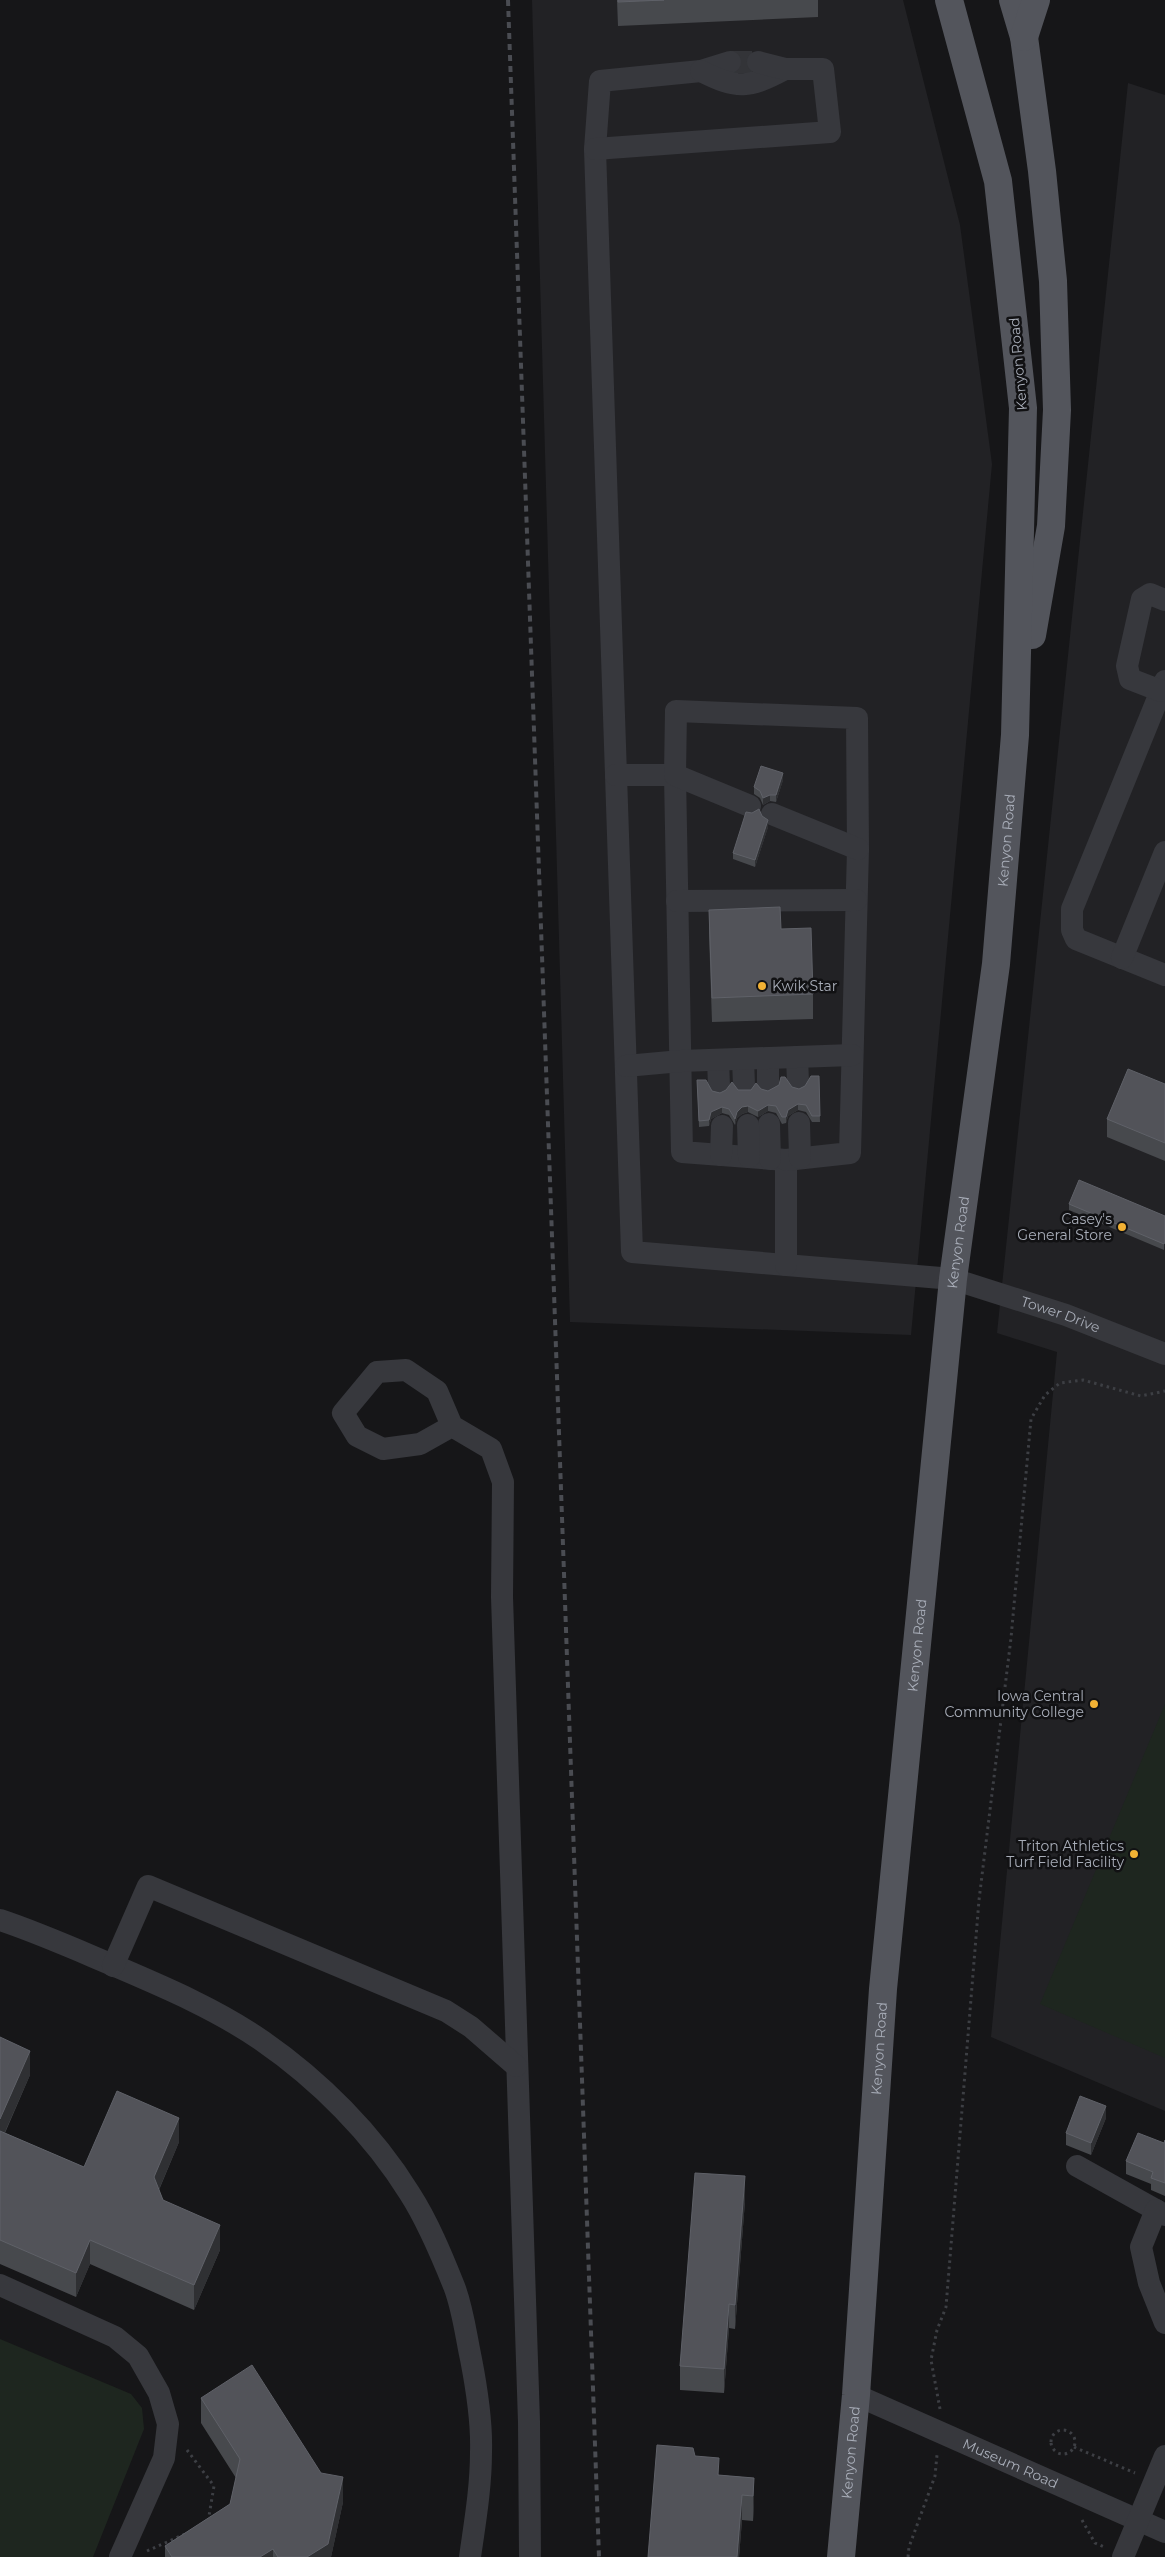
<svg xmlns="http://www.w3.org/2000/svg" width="1165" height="2557" viewBox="0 0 1165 2557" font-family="Montserrat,sans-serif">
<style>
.built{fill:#222225}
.green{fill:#1e261f}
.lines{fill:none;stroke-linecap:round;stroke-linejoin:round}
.minor-tunnel{stroke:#333438;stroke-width:22;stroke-dasharray:22 11;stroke-linecap:butt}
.path{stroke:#3d3f44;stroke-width:3;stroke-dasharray:2.5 4;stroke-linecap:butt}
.minor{stroke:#37383d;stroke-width:22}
.major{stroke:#53555c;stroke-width:28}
.rail{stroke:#4a4c52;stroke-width:4;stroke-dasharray:6 5;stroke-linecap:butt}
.wall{fill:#47494d}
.shaded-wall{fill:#2f3033}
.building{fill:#525359;stroke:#5f6168}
.poi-dot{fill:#f2b134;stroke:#111113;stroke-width:2}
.labels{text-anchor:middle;stroke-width:5;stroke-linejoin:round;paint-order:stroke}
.street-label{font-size:14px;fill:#a8adb8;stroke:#111113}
.poi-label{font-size:14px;fill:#a8adb8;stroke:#111113;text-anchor:end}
</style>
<rect width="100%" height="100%" fill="#161618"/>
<!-- built -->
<path class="built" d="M532 0H903L960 225 992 464 911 1335 570 1322Z
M1128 83 1165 95V2111L991 2037 1057 1352 997 1333Z"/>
<!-- green -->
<path class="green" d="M1165 1704V2058L1040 2004Z
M0 2339 131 2394 142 2408 144 2429 93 2557H0Z"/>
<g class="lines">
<!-- minor-tunnel -->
<path class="minor-tunnel" d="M730 62H758"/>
<!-- path -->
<path class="path" d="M940 2409 931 2360 937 2330 946 2307 979 1900 1011 1638 1031 1419 1045 1395 1060 1383 1083 1380 1141 1396 1165 1391
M1051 2442a12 12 0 1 1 24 0a12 12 0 1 1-24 0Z
M1074 2447 1135 2473
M187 2450 214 2486 208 2522
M1082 2520 1095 2543 1104 2547
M147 2551 185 2534
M908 2557 909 2547 935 2476 937 2455"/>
<!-- minor -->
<g class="minor">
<path id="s1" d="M730 62 701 71 600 81 595 149 632 1252 953 1279 1066 1315 1165 1354"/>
<path d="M701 71C738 90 749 88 785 69"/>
<path d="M595 149 830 132 823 69H785L758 62"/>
<path d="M1165 681 1072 909V930L1076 939 1165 975"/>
<path d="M1161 691 1130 679 1127 666 1142 599 1150 594 1165 600"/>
<path d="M616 775H675L682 1152 786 1160V1265"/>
<path d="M750 806 675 775 676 711 857 718 858 849 850 1153 786 1160"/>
<path d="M772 814 858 849"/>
<path d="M677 901 856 900"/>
<path d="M1122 958 1165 852"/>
<path d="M797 1057 798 1082"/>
<path d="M768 1058V1084"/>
<path d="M718 1060 719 1086"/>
<path d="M743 1060 744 1085"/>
<path d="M626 1066 681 1061 852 1055"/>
<path d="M799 1123 800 1158"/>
<path d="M769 1124 770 1159"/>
<path d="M748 1125 749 1157"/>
<path d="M721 1155 722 1126"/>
<path d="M452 1426 420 1444 383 1449 357 1436 343 1413 377 1372 406 1370 437 1391 452 1426 491 1449 503 1482 502 1597 529 2422 530 2557"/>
<path d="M0 1920C39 1933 77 1950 115 1966 164 1987 216 2009 261 2040 319 2080 373 2134 410 2194 428 2222 442 2256 454 2286 463 2309 466 2336 471 2359 477 2390 482 2421 481 2452 481 2487 475 2522 470 2557"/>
<path d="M113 1966 148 1886 446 2011 471 2027 516 2066"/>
<path d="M1077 2166 1165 2215"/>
<path d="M1156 2210 1141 2247 1149 2283 1165 2323"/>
<path d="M0 2285 115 2337 138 2356 159 2393 168 2424 164 2458 120 2557"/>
<path id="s2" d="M856 2395 1165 2532"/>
<path d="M1123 2557 1165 2456"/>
</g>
<!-- major -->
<g class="major">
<path d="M1013 0 1024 37 1042 171 1053 281 1057 410 1051 526 1032 635"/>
<path d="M1024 37 1036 0"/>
<path id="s3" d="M841 2557 856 2395 883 1989 953 1279 996 964 1015 735 1023 408 998 181 949 0"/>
</g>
<!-- rail -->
<path class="rail" d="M508 0 599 2557"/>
</g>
<!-- wall -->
<path class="wall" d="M617 0H818V17L618 26Z
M783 780 776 802 770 801 763 805 760 798 754 794V787Z
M762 816 768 827 755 867 733 859V853Z
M709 910 781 929 813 994V1019L712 1022 709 934Z
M819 1076 820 1122H812L806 1112 798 1110 788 1116 786 1123 782 1124 776 1113 768 1111 758 1117 748 1112 742 1114 737 1118 735 1125 729 1115 722 1113 711 1119 709 1126 699 1127 697 1080 712 1091 720 1093 761 1089 768 1091 792 1087 799 1089 805 1086Z
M1165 1084V1161L1107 1137V1119Z
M1069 1204 1165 1216 1164 1250 1069 1210Z
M0 2037 30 2075 5 2133 84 2167 179 2142 159 2190 163 2200 220 2250 194 2310 90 2264 76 2297 0 2264Z
M1106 2118 1091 2155 1066 2145V2133Z
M1165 2140V2196L1151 2190V2184L1126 2174V2161L1164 2143Z
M745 2201 735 2329 729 2328 724 2393 680 2390V2366Z
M201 2398 321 2473 343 2502 331 2557H165V2546L230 2504 236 2478 201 2423Z
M695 2456 719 2475 754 2478V2503L753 2521 742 2520 739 2557H648Z"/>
<!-- shaded-wall -->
<path class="shaded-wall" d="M783 773V780L776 802V795Z
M770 795V801L763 805V798Z
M768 820V827L755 867V860Z
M798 1104V1110L788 1116 786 1123V1117L788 1110Z
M768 1105V1111L758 1117V1111Z
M748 1106V1112L742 1114 737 1118 735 1125V1119L737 1112 742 1107Z
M722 1107V1113L711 1119 709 1126V1120L711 1112Z
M30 2051V2075L0 2143V2119Z
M1106 2106V2118L1091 2155V2143Z
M179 2118V2142L154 2201V2177Z
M745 2176V2201L735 2329V2305Z
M220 2225V2250L194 2310V2285Z
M90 2240V2264L76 2297V2273Z
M729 2304V2328L724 2393V2369Z
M343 2477V2502L331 2557H307Z
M754 2478V2503L753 2521V2496Z
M742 2495V2520L739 2557H737Z
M273 2549V2557H260Z"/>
<!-- building -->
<path class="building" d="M618 0H664L618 2Z
M761 766 783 773 776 795H770L763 798 760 791 754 787Z
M759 809 762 816 768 820 755 860 733 853 746 812 752 813Z
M780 907 781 929 811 928 813 994 712 998 709 910Z
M1128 1069 1165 1084V1143L1107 1119Z
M811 1076H819L820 1116H812L806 1105 798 1104 788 1110 786 1117H782L776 1106 768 1105 758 1111 748 1106 742 1107 737 1112 735 1119 729 1109 722 1107 711 1112 709 1120 699 1121 697 1080H706L712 1091 720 1093 726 1090 732 1082 738 1090H751L756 1083 761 1089 768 1091 779 1085 781 1077H785L792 1087 799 1089 805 1086Z
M1079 1180 1165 1216V1242L1164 1244 1069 1204Z
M0 2037 30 2051 0 2119Z
M117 2091 179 2118 154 2177 163 2200 220 2225 194 2285 90 2240 76 2273 0 2240V2131L84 2167Z
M1080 2096 1106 2106 1091 2143 1066 2133Z
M1138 2133 1164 2143 1165 2140V2183L1151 2178 1153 2172 1126 2161Z
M695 2173 745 2176 735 2305 729 2304 724 2369 680 2366Z
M252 2365 321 2473 343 2477 328 2544 307 2557H278L273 2549 260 2557H172L165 2546 230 2504 240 2459 201 2398Z
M657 2445 693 2448 695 2456 719 2458 718 2475 754 2478 753 2496 742 2495 737 2557H648Z"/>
<!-- markers -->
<g class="poi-dot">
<circle cx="762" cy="986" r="5"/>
<circle cx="1122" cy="1227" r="5"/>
<circle cx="1094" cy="1704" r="5"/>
<circle cx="1134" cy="1854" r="5"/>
</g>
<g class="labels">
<!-- street labels -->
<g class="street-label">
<text transform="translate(1018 364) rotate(-95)" y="5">Kenyon Road</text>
<text dy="5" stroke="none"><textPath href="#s3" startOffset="1725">Kenyon Road</textPath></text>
<text dy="5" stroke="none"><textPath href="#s3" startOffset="1320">Kenyon Road</textPath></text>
<text dy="5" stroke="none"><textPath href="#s1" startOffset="1739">Tower Drive</textPath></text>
<text dy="5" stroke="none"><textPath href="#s3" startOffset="915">Kenyon Road</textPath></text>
<text dy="5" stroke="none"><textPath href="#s3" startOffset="510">Kenyon Road</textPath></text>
<text dy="5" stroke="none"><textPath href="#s3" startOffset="105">Kenyon Road</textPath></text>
<text dy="5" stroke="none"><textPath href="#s2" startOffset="169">Museum Road</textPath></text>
</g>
<!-- poi labels -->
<g class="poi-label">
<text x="772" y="991" text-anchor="start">Kwik Star</text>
<text x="1112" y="1224">Casey's<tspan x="1112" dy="16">General Store</tspan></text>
<text x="1084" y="1701">Iowa Central<tspan x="1084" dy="16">Community College</tspan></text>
<text x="1124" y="1851">Triton Athletics<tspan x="1124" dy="16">Turf Field Facility</tspan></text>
</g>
</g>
</svg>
